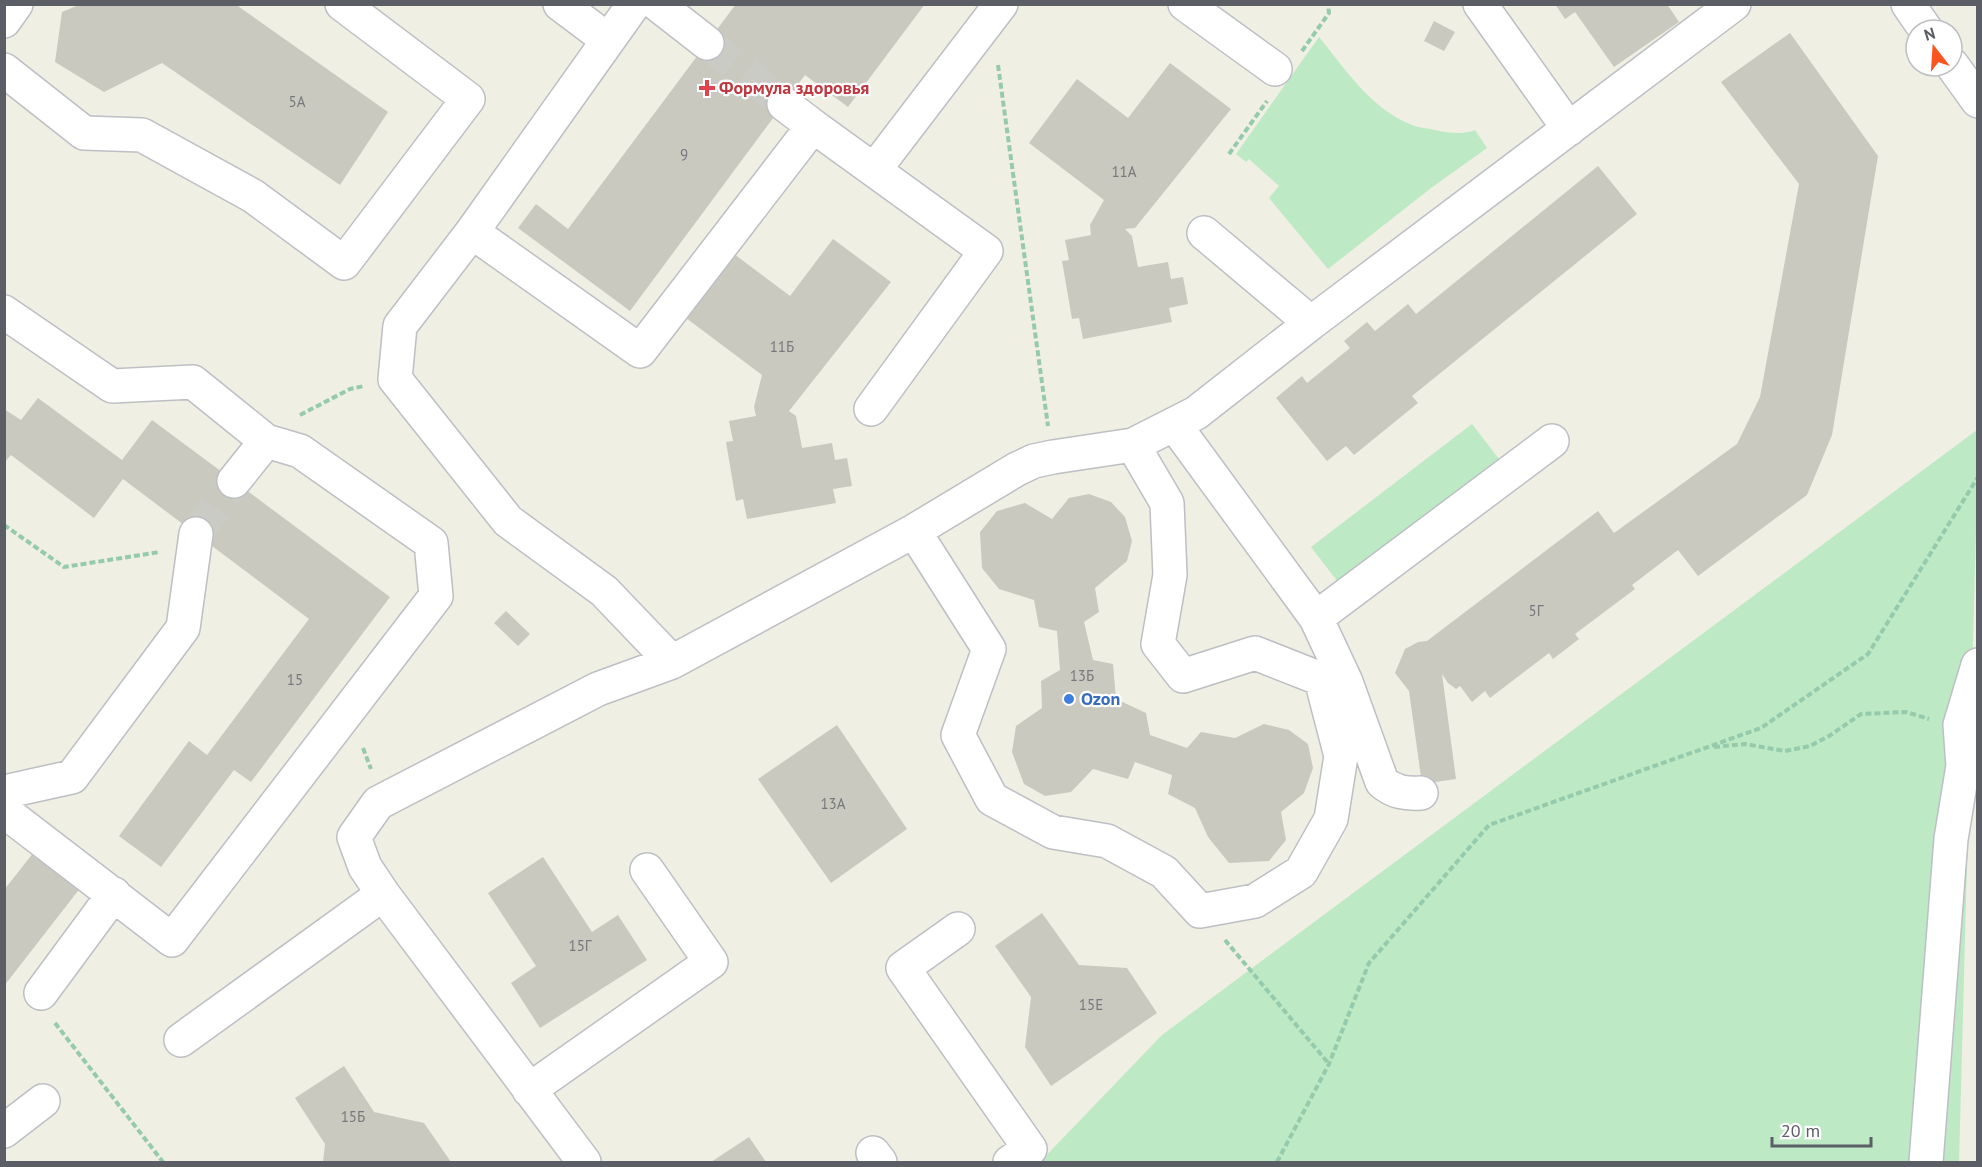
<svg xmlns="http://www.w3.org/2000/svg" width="1982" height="1167" viewBox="0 0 1982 1167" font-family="'PT Sans',sans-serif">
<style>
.green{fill:#bde9c4}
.building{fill:#cac9c0}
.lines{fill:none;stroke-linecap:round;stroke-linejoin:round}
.minor-tunnel{stroke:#cacbc4;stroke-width:33;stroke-dasharray:33 16;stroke-linecap:butt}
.minor-casing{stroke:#bdbfc5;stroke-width:36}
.path{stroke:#95caad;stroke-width:4;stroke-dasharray:6 3;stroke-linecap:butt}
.minor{stroke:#fff;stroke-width:33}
.health-dot{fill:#e0444e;stroke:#fff;stroke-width:2}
.shop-dot{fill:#3f7fe0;stroke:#fff;stroke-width:2}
.labels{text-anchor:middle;stroke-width:4.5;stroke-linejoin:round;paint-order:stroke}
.number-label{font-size:15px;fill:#77797c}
.health-label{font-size:18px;font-weight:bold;fill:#be3a42;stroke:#fff;text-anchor:start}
.shop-label{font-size:18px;font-weight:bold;fill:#366cbe;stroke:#fff;text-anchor:start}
</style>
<rect width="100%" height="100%" fill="#efefe3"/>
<!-- green -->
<path class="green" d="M1319 37C1346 70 1371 109 1412 125 1419 128 1427 128 1435 130 1449 133 1461 135 1475 130L1487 148 1431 188 1328 269 1269 198 1279 186 1249 159 1246 162 1236 154Z
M1472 424 1499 459 1338 582 1311 547Z
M1977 430V492L1959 1162H1040L1162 1035Z"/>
<!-- building -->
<path class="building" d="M81 4H235L388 112 340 185 162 63 104 92 55 62 62 12Z
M736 4H925L848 107 805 75 630 311 518 228 536 204 568 229Z
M1555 4H1667L1679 22 1614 67 1575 12 1565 19Z
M1434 21 1455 32 1444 51 1424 41Z
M1790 33 1878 156 1832 435 1807 495 1698 576 1678 550 1632 585 1635 589 1575 634 1579 639 1553 659 1549 653 1490 698 1485 691 1472 702 1460 686 1456 689 1448 683 1442 674 1456 779 1422 784 1409 691 1395 673 1405 649 1418 642 1427 641 1598 511 1614 533 1737 444 1760 397 1799 184 1721 82Z
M1170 63 1231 109 1135 228 1125 229 1132 236 1138 267 1168 262 1171 279 1183 277 1188 304 1169 308 1172 322 1083 339 1079 318 1072 319 1062 261 1069 260 1065 240 1091 235 1090 225 1104 200 1029 143 1077 79 1128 118Z
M1598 166 1637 214 1412 396 1418 403 1354 455 1346 446 1327 461 1276 398 1302 376 1307 383 1350 348 1344 341 1367 322 1375 331 1408 304 1416 314Z
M833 239 891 282 789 411 796 416 802 448 832 443 835 460 847 458 852 486 833 489 836 503 747 519 743 499 736 501 726 442 733 441 729 421 756 416 754 407 762 375 686 318 734 254 790 296Z
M38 398 122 460 152 420 390 597 251 782 234 770 161 867 119 836 189 741 207 755 309 619 123 479 94 518 11 455 4 463V409L21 420Z
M1089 494 1111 502 1125 517 1132 541 1127 561 1095 588 1099 612 1084 622 1093 660 1113 664 1116 699 1146 713 1150 735 1187 748 1201 732 1235 738 1264 724 1289 730 1308 744 1313 768 1304 793 1281 812 1286 840 1269 861 1229 863 1208 837 1195 808 1168 794 1172 775 1135 762 1128 779 1093 769 1071 792 1045 796 1024 784 1012 752 1016 726 1042 708 1041 681 1060 670 1057 631 1039 627 1034 600 999 589 982 568 980 532 997 511 1025 503 1052 519 1069 498Z
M506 611 530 634 518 646 494 623Z
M837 725 907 829 831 883 758 779Z
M34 852 81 887 4 986V890Z
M543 857 592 932 618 915 647 960 540 1028 511 983 536 966 488 893Z
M1042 913 1079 965 1127 968 1157 1013 1051 1086 1025 1047 1031 997 995 946Z
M344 1066 374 1112 424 1123 451 1162H323L325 1144 295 1098Z
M749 1137 766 1162H711Z"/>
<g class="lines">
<!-- minor-tunnel -->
<path class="minor-tunnel" d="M707 43 784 104
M196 534 234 481"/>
<!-- minor casing -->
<g class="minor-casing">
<path id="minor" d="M560 4 608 40
M634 4 472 232 400 326 395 379 508 521 604 591 672 662
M657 4 707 43
M1185 4 1275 69
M1480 4 1569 129
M1908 4 1926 30
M4 21 16 4
M1952 65 1978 101
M4 70 84 133 142 135 253 196 344 263 468 99 342 4
M784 104 813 126
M875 169 1001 4
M472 232 640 351 813 126 986 251 871 409
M4 312 112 386 193 382 266 441 300 451 431 543 436 596 172 940 4 811
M1311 323 1734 4
M1174 424 1316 618 1346 682 1382 782C1394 792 1405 794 1421 793
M234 481 266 441
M914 531 989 649 958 735 992 799 1053 832 1107 841 1164 872 1200 911 1255 901 1301 872 1331 819 1341 756 1321 679 1255 653 1183 676 1158 644 1170 575 1167 503 1133 445
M1316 618 1552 441
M4 792 72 777 183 628 196 534
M958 929 903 968 1030 1149 1010 1162
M41 993 114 894
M181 1040 383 894
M529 1090 711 962 647 870
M4 1131 43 1101
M873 1153 880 1162
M584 1162 383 894 365 867 354 837 378 803 598 689 672 662 914 531 1017 469 1034 461 1053 457 1133 445 1196 413 1311 323 1204 233
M1926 1162 1951 839 1963 766 1960 725 1978 665"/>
</g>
<!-- path -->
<path class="path" d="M1302 51 1329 13 1328 4
M998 65 1048 426
M1229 154 1267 101
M300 415 350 389 364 386
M4 525 64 567 160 552
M1714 747 1745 744 1785 751 1810 746 1829 736 1861 714 1906 712 1929 719
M363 748 371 769
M1225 940 1329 1064
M55 1023 163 1162
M1277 1162 1329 1064 1369 963 1489 825 1761 728 1868 654 1978 477"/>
<!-- minor -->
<use href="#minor" class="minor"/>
</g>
<!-- markers -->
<path class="health-dot" d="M704 79h6v6h6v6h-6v6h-6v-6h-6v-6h6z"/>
<circle class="shop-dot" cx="1069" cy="699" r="6"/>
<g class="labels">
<!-- number labels -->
<g class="number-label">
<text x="297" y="107">5А</text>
<text x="684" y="160">9</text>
<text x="1124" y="177">11А</text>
<text x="782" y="352">11Б</text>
<text x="1536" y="616">5Г</text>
<text x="1082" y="681">13Б</text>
<text x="295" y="685">15</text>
<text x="833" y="809">13А</text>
<text x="580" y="951">15Г</text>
<text x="1091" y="1010">15Е</text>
<text x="353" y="1122">15Б</text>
</g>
<!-- health labels -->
<g class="health-label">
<text x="719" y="94">Формула здоровья</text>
</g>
<!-- shop labels -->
<g class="shop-label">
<text x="1081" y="705">Ozon</text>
</g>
</g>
<!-- border -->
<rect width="1982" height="1167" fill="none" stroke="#5b5e65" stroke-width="12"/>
<!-- north arrow -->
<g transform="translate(1934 48) rotate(343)"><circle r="28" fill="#ffffff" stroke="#bdbfc1" stroke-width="1.5"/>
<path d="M0-4.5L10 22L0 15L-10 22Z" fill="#f85520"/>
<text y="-9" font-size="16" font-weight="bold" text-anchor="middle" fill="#5b5e65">N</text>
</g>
<!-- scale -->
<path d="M1772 1137v9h99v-9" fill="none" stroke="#5b5e65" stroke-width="3"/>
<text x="1781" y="1137" font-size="18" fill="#5b5e65" stroke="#ffffff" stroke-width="4.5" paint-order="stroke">20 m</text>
</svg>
